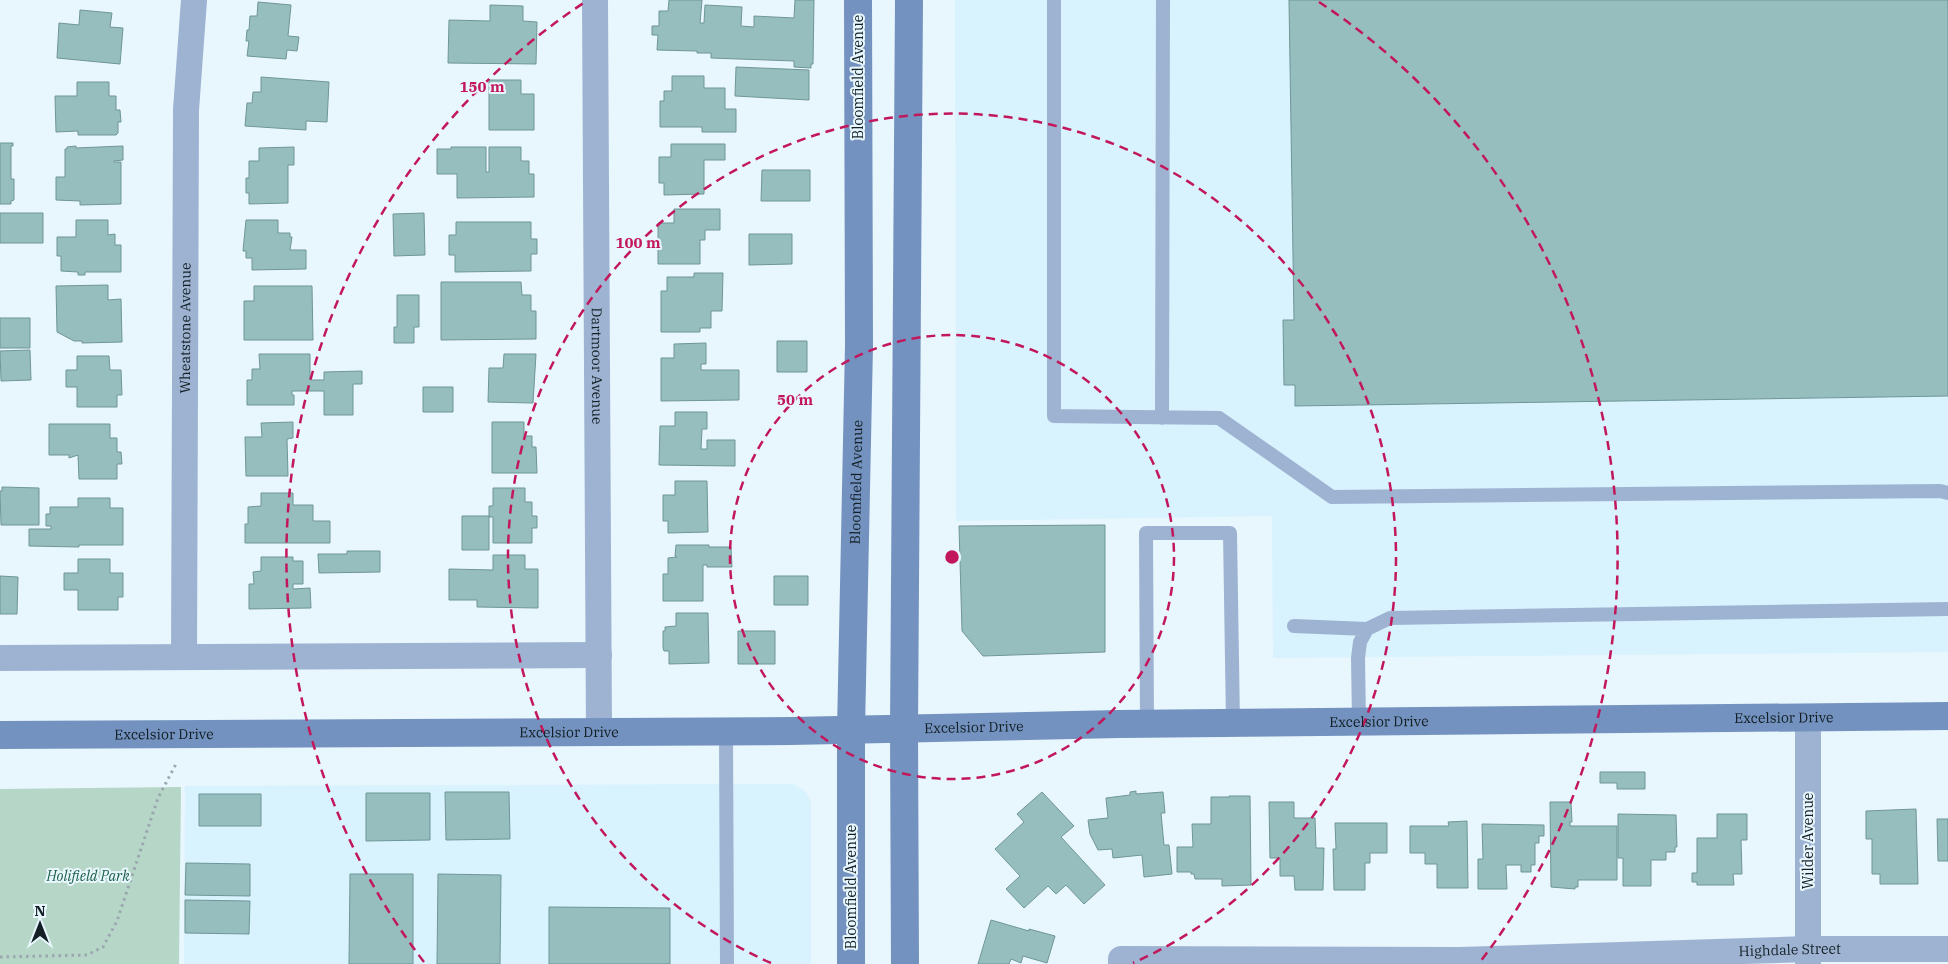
<svg xmlns="http://www.w3.org/2000/svg" width="1948" height="964" viewBox="0 0 1948 964" font-family="'IBM Plex Serif',serif">
<style>
.built{fill:#d8f2fe}
.green{fill:#b6d6c7}
.building{fill:#96bebe;stroke:#6f9696}
.lines{fill:none;stroke-linecap:round;stroke-linejoin:round}
.path{stroke:#9aa7ae;stroke-width:3;stroke-dasharray:2.5 4;stroke-linecap:butt}
.service{stroke:#9eb3d1;stroke-width:14}
.minor{stroke:#9eb3d1;stroke-width:26}
.secondary{stroke:#7492bf;stroke-width:28}
.ring{fill:none;stroke:#c2185b;stroke-width:2.5;stroke-dasharray:9 6}
.labels{text-anchor:middle;stroke-width:4;stroke-linejoin:round;paint-order:stroke}
.street-label{font-size:14px;fill:#121f25;stroke:#e8f6fd}
.park-label{font-size:14px;font-style:italic;fill:#1a5f46;stroke:#e8f6fd}
.centre{fill:#c2185b;stroke:#e8f6fd;stroke-width:2.5}
.ring-label{font-size:15px;text-anchor:middle;font-weight:bold;fill:#c2185b;stroke:#e8f6fd;stroke-width:4;stroke-linejoin:round;paint-order:stroke}
</style>
<rect width="100%" height="100%" fill="#e8f6fd"/>
<!-- built -->
<path class="built" d="M955 0H1948V652L1273 658 1272 516 956 521Z
M793 784 805 791 811 801V964H184L185 786Z"/>
<!-- green -->
<path class="green" d="M181 787 179 964H0V789Z"/>
<!-- building -->
<path class="building" d="M669 0H702L700 23H704L705 5 742 7 741 26 754 27V16L794 18 795 0H814L813 64H811V68L794 67V61L711 58V53H697V51L657 50 658 35H652V26H659V11H668Z
M1289 0H1948V396L1295 406V385H1284L1283 320H1294Z
M258 2 291 5 288 36 299 37 297 51 287 50 286 59 247 56 249 41H246L247 30H249L250 16H257Z
M490 5 523 6V21L537 22 536 64 448 63 449 20 490 21Z
M80 10 112 13 110 27 123 28 120 64 57 58 59 23 79 25Z
M736 67 809 70V100L735 96Z
M672 76H704V88H725V109H736V132H702V127H660V101H664V91H672Z
M261 77 329 82 327 122 306 121V130L245 126 247 103H252L253 92H261Z
M489 80H521V94H534V130H489Z
M77 82H109V96H116V110H120L121 122H118V133L116 135H78V131L56 132 55 96H77Z
M0 143H13V146H11V179H14V200L11 201V204H0Z
M671 144H725V160H704V194L664 195V183H659V157H671Z
M76 146V148L123 146V160L114 161V162H121V204L80 205V201L56 200V177H65V149H67V147Z
M294 147V165H288V203L249 204V193H246V178H249V161H259V148Z
M451 147H486V172H489V147H521V161H529V174H534V197L457 198V174H437V149H451Z
M762 170H810V201H761Z
M674 209H720V230H705V240H700V264H658V223H674Z
M0 213H43V243H0Z
M424 213 425 255 394 256 393 214Z
M76 220H108V235L115 234V245H121V272H85V275H78V272L61 271V256H57V237H76Z
M246 220H278V233H290V237H292L290 250H306V269L252 270V258H246V251H243Z
M456 222H531V239H537V254H531V271L455 272V255H449V235H456Z
M749 234H792V264L749 265Z
M694 273H723L722 311H711V328H700V332H661V291H667V277H694Z
M441 282H521L522 295H531V311H536V339L441 340Z
M108 285V300L121 299 122 342 82 343V341H74L57 332 56 286Z
M254 286H312L313 340H244V301H254Z
M397 295H419V327H414V343H394V327H397Z
M0 318H30V348H0Z
M777 341H807V372H777Z
M706 343V364H701V370H739V400L661 401V358H674V344Z
M30 350 31 380 1 381 0 351Z
M259 354H310V380H324V372L362 371V384H353V415H324V391H292V395H294V405H247V380H252V369H260Z
M504 354H536L533 403 488 402 489 368H503Z
M77 356H109L110 370H121L122 395H117V407H77V387H66V370H77Z
M423 387H453V412H423Z
M675 412H707V429H702L701 449H707V440H735V466L659 465 660 426H675Z
M293 422V438L287 439 288 476H246L245 437H262L261 423Z
M492 422H524V436H532V447H536L537 473H492Z
M49 424H110V438H117V452H121L122 464H117V479H79L78 455 69 458V455H49Z
M675 481H707L708 532 668 533V521H663V495H675Z
M2 487 39 488V525H1L0 491H2Z
M493 488H525V502H532V516H537V528H532V543H493V517H489V506H493Z
M261 493H293V505H313V521H330V543H245V524H248V507L261 506Z
M78 498H110V508H123V545H79V547L29 546V529H51V526H46V514H50V507H78Z
M462 516H489V550H462Z
M1105 525V652L983 656 962 631 959 526Z
M676 545H709V547H731L732 567H707V565H703V601H663V574H668V558L677 557 675 556Z
M347 551H380V572L319 573 318 554H347Z
M493 555H525V569H538V608L477 607V600H449V569L493 570Z
M261 557H293V561H303V584H293V589L310 588 311 608 249 609V584H254L253 572 261 571Z
M78 559H110V573H123V597H118V610H78V590H64V573H78Z
M0 576 18 577 17 614H0Z
M774 576H808V605H774Z
M676 613H708L709 663 669 664V651H664L663 648V631H665V627L676 626Z
M738 631H775V664H738Z
M1600 772H1645V789H1617V783H1600Z
M1136 791V794L1163 792 1165 813H1161L1164 845H1169L1172 874 1144 877 1142 855 1113 858 1112 849 1098 850 1090 834 1088 820 1108 818 1106 798 1130 795V792Z
M445 792H509L510 839 446 840Z
M1042 792 1074 826 1061 837 1105 885 1084 904 1066 885 1056 894 1048 886 1024 908 1006 889 1020 876 995 849 1024 822 1017 814Z
M366 793H430V840L366 841Z
M199 794H261V826H199Z
M1229 796H1250L1251 885 1222 886V879H1195L1194 874H1191V872H1177V847H1193L1192 824H1211V797H1229Z
M1269 802H1294V818H1315L1316 848H1324L1323 890H1295L1294 876H1280V858H1270Z
M1550 802H1571L1572 822H1570V826H1617V880H1578V887H1575V889L1551 887Z
M1916 809 1918 884H1880V874H1872V839H1866V811Z
M1618 814 1676 815 1677 847H1675V852H1666V860H1651V886H1623V858H1618Z
M1717 814H1747V840H1741L1742 874H1733L1734 885H1697V882H1692V873H1697V838H1717Z
M1937 819H1948V861H1938Z
M1467 821 1468 888H1437V864H1425V853H1410V826H1449L1448 822Z
M1335 823H1387V853H1370V863H1365V890H1334L1333 849H1336Z
M1482 824 1544 825V836H1539V843H1535V865H1531V872H1521V865H1506L1507 889H1478V859H1483Z
M186 863 250 864V896L185 895Z
M350 874H413V964H349Z
M438 874 501 875 500 964H437Z
M185 900 250 901 249 934 185 933Z
M549 907 670 908V964H549Z
M991 920 1029 931V929L1055 936 1047 963 1023 956 1021 963 1011 959 1009 964H978Z"/>
<g class="lines">
<!-- path -->
<path class="path" d="M0 957 87 955 103 947 117 921 158 798 176 764"/>
<!-- service -->
<path class="service" d="M1054 0V416L1219 418 1332 497 1940 491 1948 493
M1162 418 1163 0
M1294 626 1367 629 1390 618 1948 609
M1359 721 1358 658 1360 642 1367 629
M1147 724 1146 533H1230L1233 723
M726 731 727 964"/>
<!-- minor -->
<g class="minor">
<path id="s1" d="M595 0 599 732"/>
<path id="s2" d="M184 657 186 110 194 0"/>
<path d="M0 658 599 655"/>
<path id="s3" d="M1121 964V959L1459 960 1808 949H1948"/>
<path d="M1808 964V718"/>
</g>
<!-- secondary -->
<g class="secondary">
<path id="s4" d="M0 735 791 731 1119 724 1948 716"/>
<path id="s5" d="M851 964V730L859 345 858 0"/>
<path d="M905 964 904 729 909 0"/>
</g>
</g>
<!-- distance rings -->
<g class="ring">
<circle cx="952" cy="557" r="222"/>
<path d="M771 963A444 444 0 1 1 1133 963"/>
<path d="M424 962A665 665 0 0 1 585 2M1319 2A665 665 0 0 1 1480 962"/>
</g>
<g class="labels">
<!-- street labels -->
<g class="street-label">
<text transform="translate(858 77) rotate(-90)" y="5">Bloomfield Avenue</text>
<text dy="5" stroke="none"><textPath href="#s2" startOffset="329">Wheatstone Avenue</textPath></text>
<text dy="5" stroke="none"><textPath href="#s1" startOffset="366">Dartmoor Avenue</textPath></text>
<text dy="5" stroke="none"><textPath href="#s5" startOffset="482">Bloomfield Avenue</textPath></text>
<text dy="5" stroke="none"><textPath href="#s4" startOffset="1784">Excelsior Drive</textPath></text>
<text dy="5" stroke="none"><textPath href="#s4" startOffset="1379">Excelsior Drive</textPath></text>
<text dy="5" stroke="none"><textPath href="#s4" startOffset="974">Excelsior Drive</textPath></text>
<text dy="5" stroke="none"><textPath href="#s4" startOffset="569">Excelsior Drive</textPath></text>
<text dy="5" stroke="none"><textPath href="#s4" startOffset="164">Excelsior Drive</textPath></text>
<text transform="translate(1808 841) rotate(-90)" y="5">Wilder Avenue</text>
<text transform="translate(851 887) rotate(-90)" y="5">Bloomfield Avenue</text>
<text dy="5" stroke="none"><textPath href="#s3" startOffset="674">Highdale Street</textPath></text>
</g>
<!-- park labels -->
<g class="park-label">
<text x="88" y="881">Holifield Park</text>
</g>
</g>
<circle cx="952" cy="557" r="8" class="centre"/>
<g class="ring-label">
<text x="482" y="92">150 m</text>
<text x="638" y="248">100 m</text>
<text x="795" y="405">50 m</text>
</g>
<!-- north arrow -->
<g transform="translate(40 924)" stroke="#e8f6fd" stroke-width="4" paint-order="stroke">
<path d="M0-4L9 19L0 12L-9 19Z" fill="#121f25"/>
<text y="-8" font-size="14" font-weight="bold" text-anchor="middle" fill="#121f25">N</text>
</g>
</svg>
